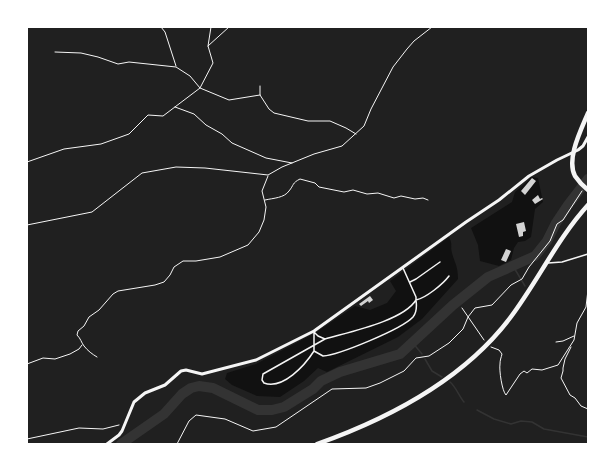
<svg xmlns="http://www.w3.org/2000/svg" width="615" height="471" viewBox="0 0 615 471" font-family="Figtree,sans-serif">
<style>
.green{fill:#202020;fill-rule:evenodd}
.lines{fill:none;stroke-linecap:round;stroke-linejoin:round}
.stream{stroke:#333;stroke-width:1.5}
.river{stroke:#333;stroke-width:10}
.building{fill:#d3d3d3}
.path{stroke:#f5f5f5;stroke-width:1}
.service{stroke:#f5f5f5;stroke-width:1.5}
.minor{stroke:#f5f5f5;stroke-width:3}
.secondary{stroke:#f5f5f5;stroke-width:4.5}
</style>
<rect width="100%" height="100%" fill="#111"/>
<!-- green -->
<path class="green" d="M27 27H588V444H27ZM532 177 538 178 543 202 535 209 531 237 525 241 518 242 514 248 511 260 499 266 480 261 478 245 471 228 512 202 515 192ZM449 237C453 244 450 246 452 253 455 264 458 266 458 279L422 319 398 337 327 372 318 368 304 381 280 397 257 396 232 385 225 379 227 373 256 364 315 333 355 306 370 310 387 303 396 291 390 281Z"/>
<g class="lines">
<!-- stream -->
<path class="stream" d="M513 266 525 286
M412 342 422 354
M425 359 432 371 442 377
M450 382C456 387 459 396 464 402
M477 410 494 419 511 424 521 421 532 422 544 429 588 437"/>
<!-- river -->
<path class="river" d="M121 444 164 414 182 394 191 388 199 386 213 388 258 410H272L284 407 313 389 321 381 340 372 400 354 453 305 488 277 535 256 547 241 556 223 568 205 588 179"/>
</g>
<!-- building -->
<path class="building" d="M532 178 536 181 525 195 521 191Z
M538 195 540 199 542 198 543 199 535 204 532 200Z
M524 222 526 231 523 232V236L519 237 516 224Z
M506 249 511 251 506 262 501 260Z
M370 296 373 300 369 303 368 301 361 306 359 304Z"/>
<g class="lines">
<!-- path -->
<path class="path" d="M161 27 165 32 176 66
M208 46 229 27
M55 52 81 53 98 57 118 64 129 62 176 67 190 76 200 88 229 100 260 95
M260 86V95L269 109 274 113 308 121H330L346 128 356 134
M175 107 194 114 206 125 222 134 232 143 266 158 292 163
M27 162 64 149 101 144 129 134 148 115 163 116 200 88 213 63 208 46 211 27
M265 200C274 198 284 198 289 191 294 185 292 183 300 179L315 183 319 187 344 192 353 190 367 194 378 193 394 198 401 196 415 199 423 198 428 200
M27 225 92 212 142 173 176 167 205 168 268 175 282 167 314 154 342 146 364 126 371 109 393 67 407 49 414 41 432 27
M462 308 484 340
M556 342 563 341 574 336
M491 347 499 350 502 354C501 358 500 360 500 364 499 370 502 391 506 395L520 374 524 371 527 373 532 369 542 370 558 365 574 340 577 323 586 307 588 290
M571 347 565 359 563 368V371L561 378 570 395 575 398 581 406 588 409
M97 357C92 354 88 351 84 346 81 342 81 339 77 335L78 331 84 326 89 317 99 310 113 294 118 291 155 285 164 282 170 275 174 267 183 261H196L220 257 248 245 259 232 264 220 266 207 262 191 268 176
M27 364 43 358 55 359 70 354 79 349 82 345
M27 439 79 428 103 429 119 425
M177 444 189 421 196 415 225 419 253 431 276 427 332 389 366 388 380 383 404 371 416 358 429 356 449 343 463 329 468 317 475 308 492 305 511 285 522 279 529 267 550 241 557 224 563 220 582 191"/>
<!-- service -->
<path class="service" d="M548 263 562 262 588 254
M410 282 416 279 440 262
M314 331V351L323 356C339 355 402 329 413 317 417 312 417 307 416 300 426 298 443 284 449 276
M314 332 318 336 325 339C349 332 403 321 416 300V297L403 268
M314 351C305 365 283 390 264 383L262 380 263 374 325 339"/>
<!-- minor -->
<path class="minor" d="M107 444 119 435 122 431 134 402 145 393 165 385 181 371 186 370 202 374 256 360 314 331 466 222 499 200 529 176 557 160 578 150 583 146 588 137"/>
<!-- secondary -->
<path class="secondary" d="M588 113C581 130 566 159 575 176 579 182 583 186 588 190
M317 444C390 418 463 380 510 318 538 281 557 239 588 205"/>
</g>
<!-- border -->
<rect width="615" height="471" fill="none" stroke="#ffffff" stroke-width="56"/>
</svg>
